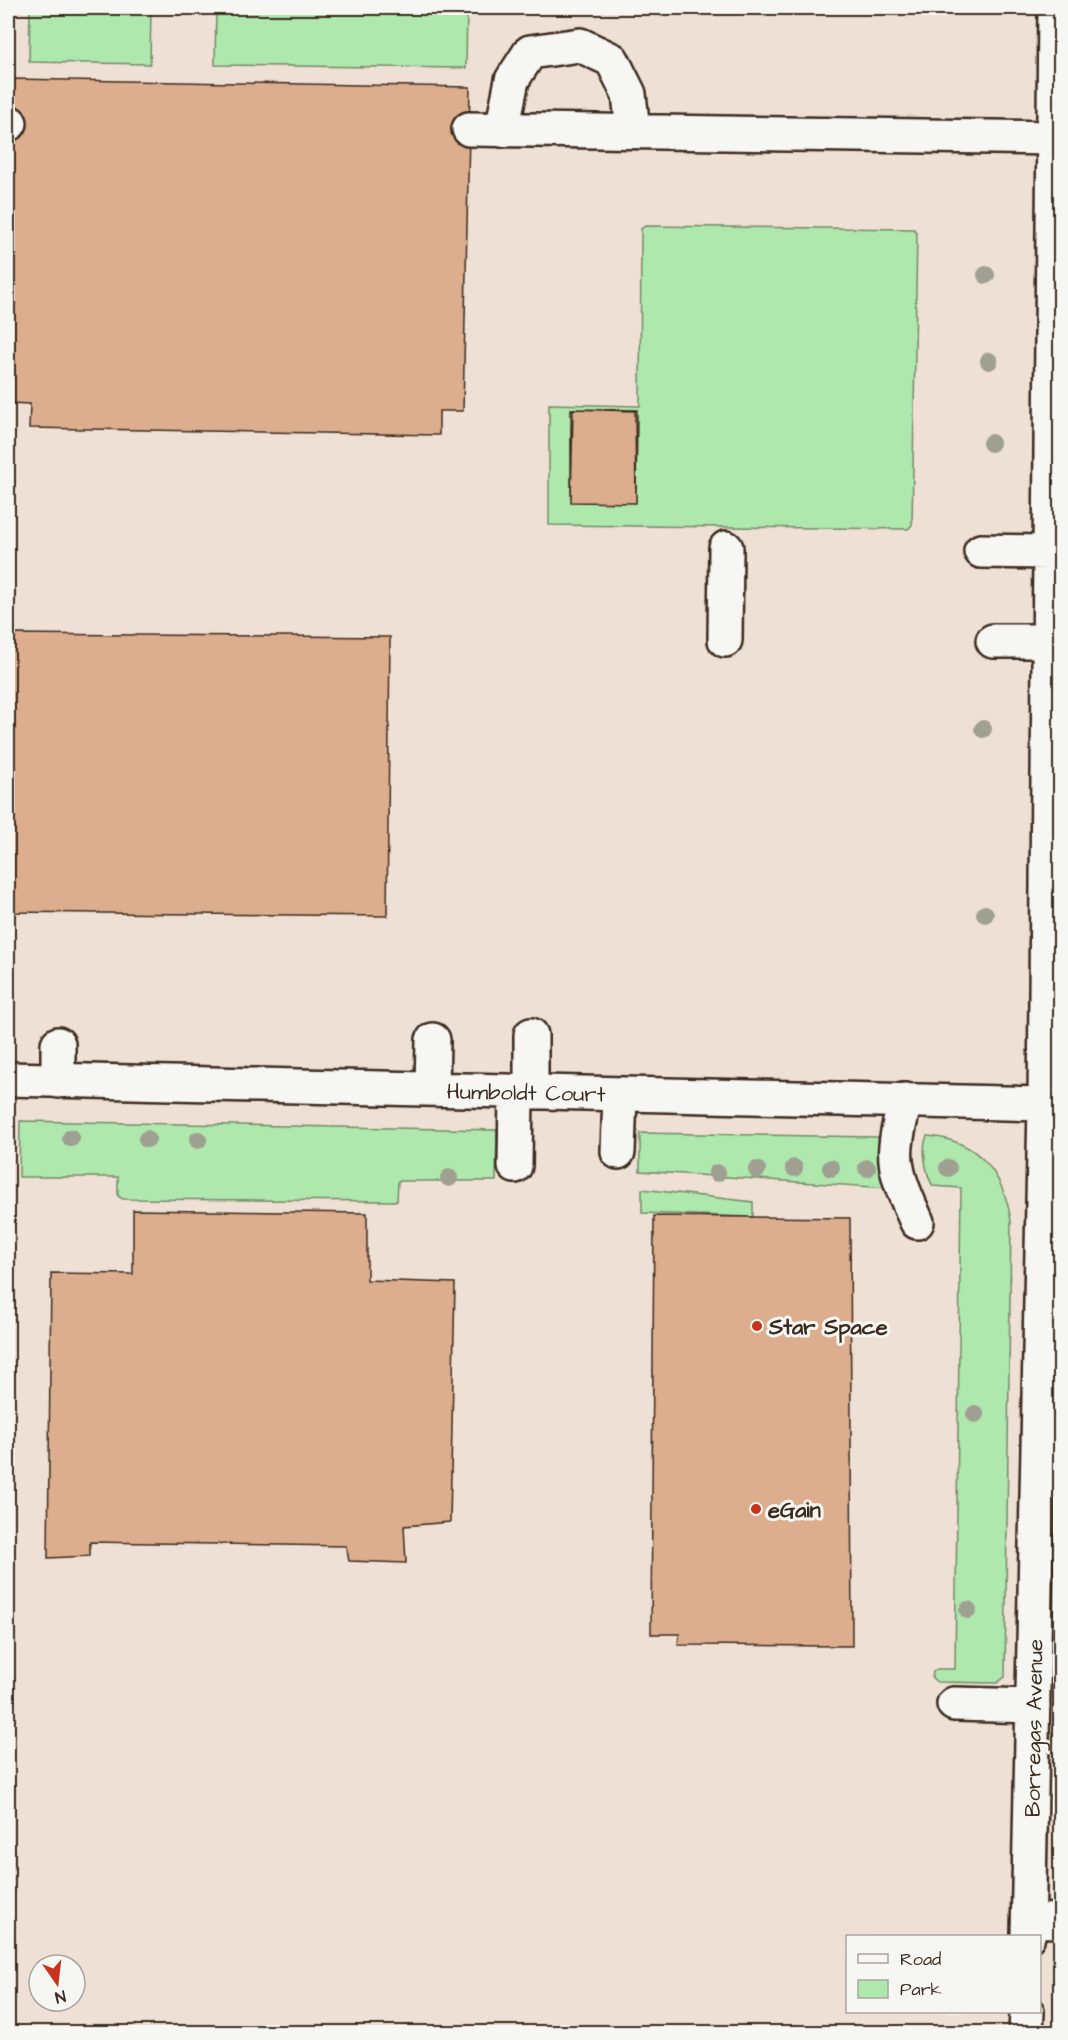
<svg xmlns="http://www.w3.org/2000/svg" width="1068" height="2040" viewBox="0 0 1068 2040" font-family="'Architects Daughter',sans-serif">
<style>
.built{fill:#eee0d4;fill-rule:evenodd}
.green{fill:#aee8ad;stroke:#748966;stroke-width:1.5}
.building{fill:#dcae8d;stroke:#3b2a1e;stroke-width:1.5}
.lines{fill:none;stroke-linecap:round;stroke-linejoin:round}
.minor-casing{stroke:#3b2a1e;stroke-width:38}
.minor{stroke:#f6f6f2;stroke-width:33}
.tree{fill:#9fa091}
.poi-dot{fill:#c8321e;stroke:#f6f6f2;stroke-width:2}
.labels{text-anchor:middle;stroke-width:6;stroke-linejoin:round;paint-order:stroke}
.street-label{font-size:22px;fill:#3b2a1e;stroke:#f6f6f2}
.poi-label{font-size:22px;font-weight:bold;fill:#3b2a1e;stroke:#f6f6f2;text-anchor:start}
</style>
<rect width="100%" height="100%" fill="#f6f6f2"/>
<filter id="ink" filterUnits="userSpaceOnUse"><feTurbulence type="fractalNoise" baseFrequency=".0167" numOctaves="2"/><feDisplacementMap in="SourceGraphic" scale="12" xChannelSelector="R" yChannelSelector="G"/><feConvolveMatrix kernelMatrix="1 2 1 2 8 2 1 2 1" color-interpolation-filters="sRGB"/></filter>
<g filter="url(#ink)">
<!-- built -->
<path class="built" d="M8 8H1060V2032H8ZM848 1936H1040V2012H848ZM39 1965H75V2001H39Z"/>
<!-- green -->
<path class="green" d="M30 8H151L150 64 29 62Z
M216 8H467L466 68 215 65Z
M645 226 914 229 917 234 912 525 908 529 549 525V404L640 406 641 229Z
M20 1121 497 1130 496 1181H398L397 1201 123 1199 118 1196V1177H19Z
M640 1133 878 1137 887 1188 640 1171Z
M927 1136C978 1139 1004 1174 1011 1221L1005 1677 997 1683 937 1682 932 1678 933 1672 937 1669H955L961 1188 933 1186C926 1175 921 1148 927 1136Z
M642 1189 753 1202V1217L642 1213Z"/>
<!-- building -->
<path class="building" d="M11 79 470 87 463 411H439V435L29 428 30 404 8 403V230Z
M571 409 635 411 636 503 571 502Z
M573 409 637 410 636 503 571 502Z
M9 634 390 637 387 916 8 912Z
M133 1210 367 1213V1280L455 1283 450 1522 404 1526 406 1563 349 1561 346 1546 90 1542V1556L48 1558 51 1273 133 1274Z
M654 1216 850 1218 852 1646 678 1645 679 1634H651Z"/>
<g class="lines">
<!-- minor casing -->
<g class="minor-casing">
<path id="minor" d="M8 123H10
M469 129 1054 138
M502 130 512 80 530 52 580 45 612 60 629 94 633 131
M981 551 1050 552
M725 640 726 548
M993 641H1049
M531 1035V1092
M58 1044V1081
M8 1079 1045 1104
M432 1089 433 1040
M905 1100C902 1115 897 1131 896 1146 893 1172 907 1199 917 1222
M618 1152 620 1094
M515 1166 516 1092
M954 1704 1033 1706
M1029 1920 1060 1921
M1028 1936 1045 1104 1055 8
M1026 2032 1027 2012"/>
</g>
<!-- minor -->
<use href="#minor" class="minor"/>
</g>
<!-- trees -->
<g class="tree">
<circle cx="986" cy="275" r="9"/>
<circle cx="989" cy="361" r="9"/>
<circle cx="991" cy="443" r="9"/>
<circle cx="983" cy="729" r="9"/>
<circle cx="985" cy="914" r="9"/>
<circle cx="71" cy="1138" r="9"/>
<circle cx="147" cy="1139" r="9"/>
<circle cx="198" cy="1140" r="9"/>
<circle cx="794" cy="1168" r="9"/>
<circle cx="831" cy="1168" r="9"/>
<circle cx="867" cy="1168" r="9"/>
<circle cx="948" cy="1168" r="9"/>
<circle cx="757" cy="1170" r="9"/>
<circle cx="717" cy="1173" r="9"/>
<circle cx="449" cy="1178" r="9"/>
<circle cx="975" cy="1414" r="9"/>
<circle cx="968" cy="1610" r="9"/>
</g>
</g>
<!-- markers -->
<g class="poi-dot">
<circle cx="757" cy="1326" r="6"/>
<circle cx="756" cy="1509" r="6"/>
</g>
<g class="labels">
<!-- street labels -->
<g class="street-label">
<text transform="translate(526 1092) rotate(1)" y="8">Humboldt Court</text>
<text transform="translate(1033 1728) rotate(-89)" y="8">Borregas Avenue</text>
</g>
<!-- poi labels -->
<g class="poi-label">
<text x="769" y="1334">Star Space</text>
<text x="768" y="1517">eGain</text>
</g>
</g>
<!-- margin -->
<rect width="1068" height="2040" fill="none" stroke="#f6f6f2" stroke-width="30"/>
<rect x="15" y="15" width="1038" height="2010" fill="none" stroke="#3b2a1e" stroke-width="2" filter="url(#ink)"/>
<!-- legend -->
<rect x="846" y="1935" width="195" height="78" fill="#f6f6f2" stroke="#aba49d" stroke-width="1.5"/>
<rect x="858" y="1954" width="30" height="9" fill="#f6f6f2" stroke="#aba49d" stroke-width="1.5"/>
<text x="900" y="1965" font-size="18" fill="#3b2a1e">Road</text>
<rect x="858" y="1980" width="30" height="18" fill="#aee8ad" stroke="#aba49d" stroke-width="1.5"/>
<text x="900" y="1995" font-size="18" fill="#3b2a1e">Park</text>
<!-- north arrow -->
<g transform="translate(57 1983) rotate(166)"><circle r="28" fill="#f6f6f2" stroke="#aba49d" stroke-width="1.5"/>
<path d="M0-4.5L10 22L0 15L-10 22Z" fill="#c8321e"/>
<text y="-9" font-size="16" font-weight="bold" text-anchor="middle" fill="#3b2a1e">N</text>
</g>
</svg>
